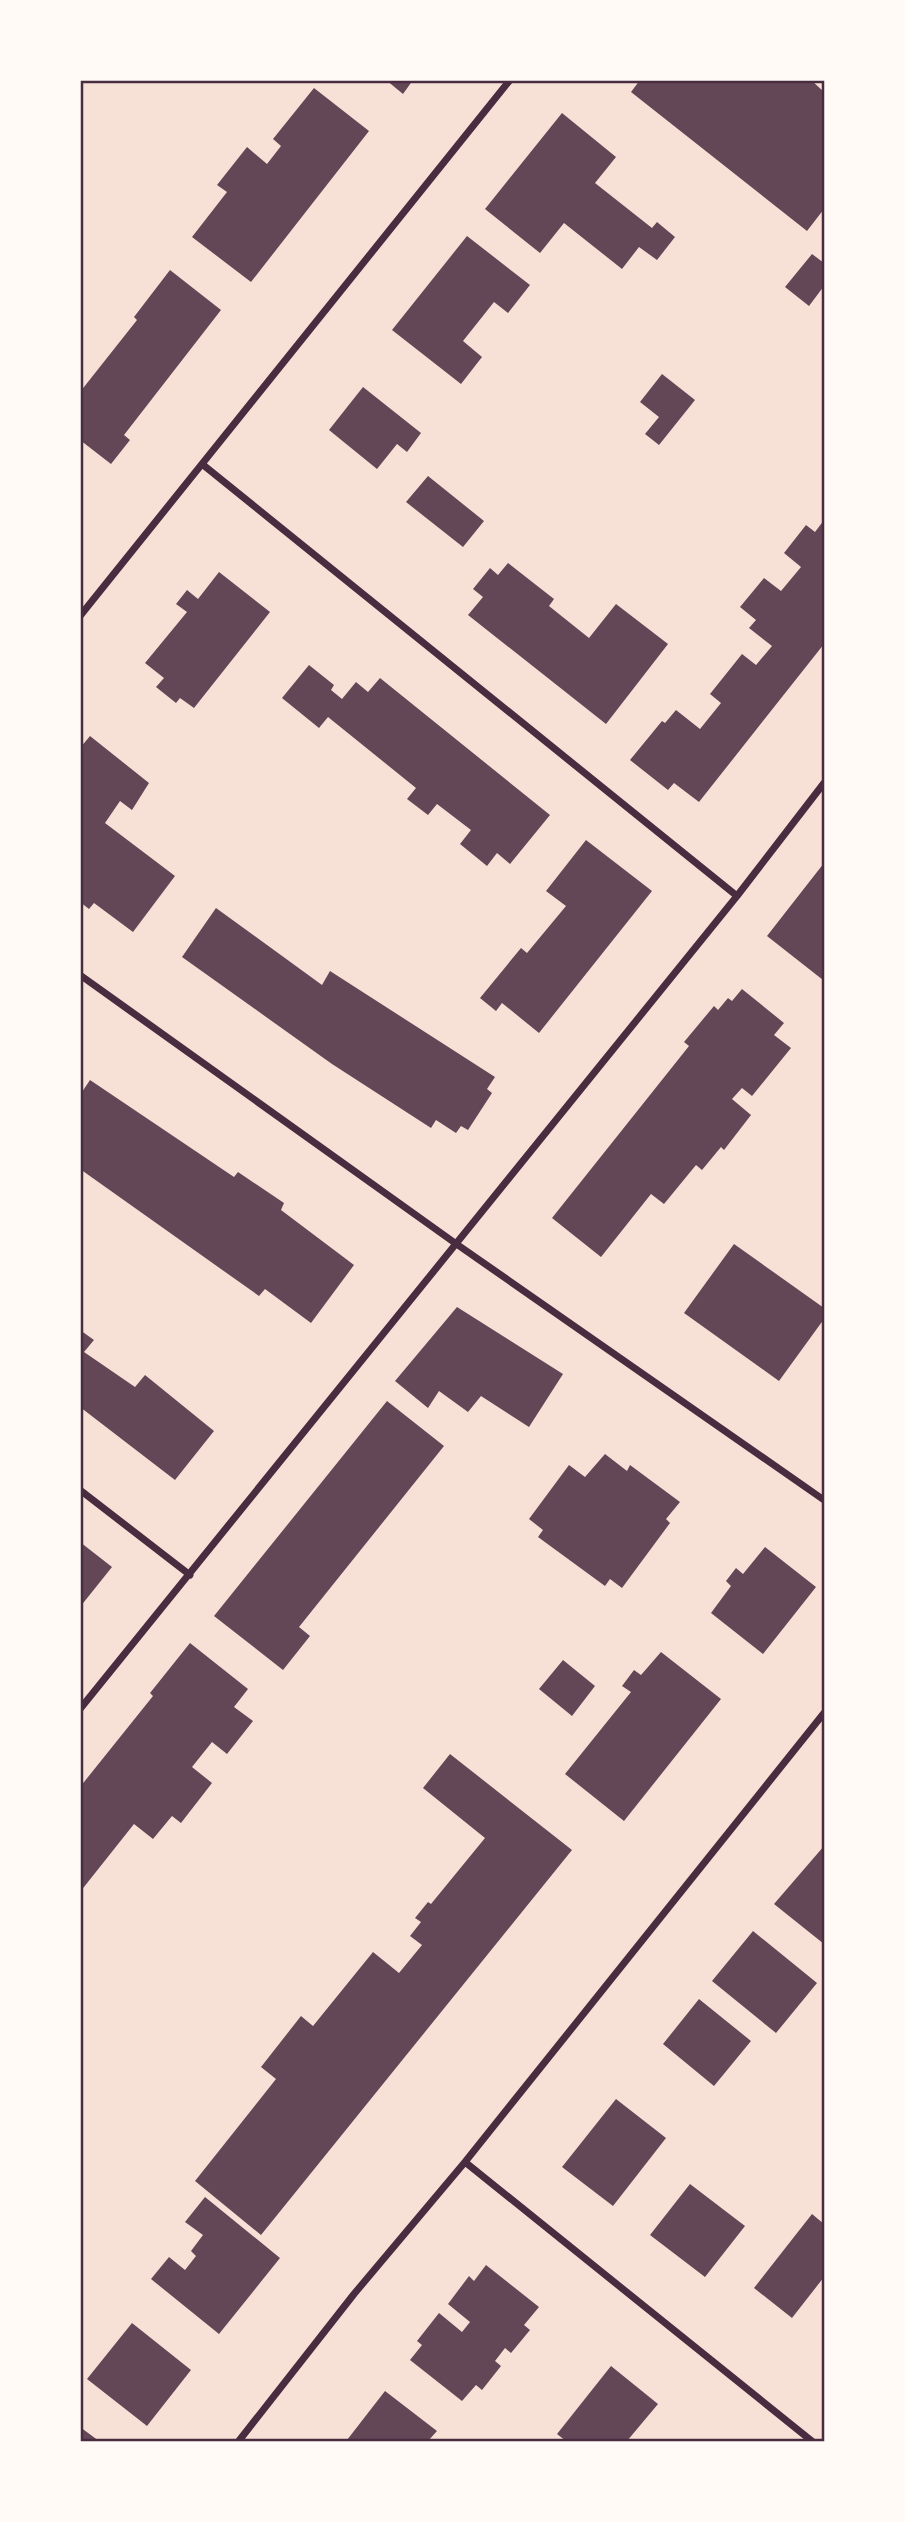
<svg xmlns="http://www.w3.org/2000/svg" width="905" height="2522" viewBox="0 0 905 2522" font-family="'PT Sans Narrow',sans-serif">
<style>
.building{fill:#644757}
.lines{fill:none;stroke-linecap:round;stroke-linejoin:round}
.minor{stroke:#4a2c40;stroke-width:7}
.neatline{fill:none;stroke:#4a2c40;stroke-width:2.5}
</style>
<rect width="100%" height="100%" fill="#f7e1d7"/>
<!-- building -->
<path class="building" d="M386 80H413L403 94Z
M640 80H811L824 92V209L807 231 631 92Z
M314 88 369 131 251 282 192 237 227 192 217 185 247 147 267 164 281 146 273 139Z
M562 113 616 157 595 183 652 228 657 222 675 237 657 260 639 247 622 269 564 223 540 253 485 209Z
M467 236 530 285 508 313 494 302 463 341 482 357 461 384 392 330Z
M812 254 824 263V286L809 306 785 287Z
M170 270 221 310 124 435 130 440 111 464 80 440V392L137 320 134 317Z
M662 374 695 400 659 445 645 434 659 417 640 402Z
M363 387 421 433 407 452 397 444 377 469 329 430Z
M428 476 484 521 463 547 406 502Z
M824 520V644L699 802 674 783 668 790 630 760 662 721 665 723 676 710 700 729 721 703 710 694 742 654 756 665 772 646 749 628 756 620 740 607 764 578 781 591 801 567 784 553 806 525 815 532Z
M508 563 554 599 549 606 589 638 616 604 668 644 606 724 468 615 483 597 473 589 490 568 498 575Z
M219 572 270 612 194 708 180 698 176 703 156 687 164 678 145 663 187 612 176 604 187 590 198 599Z
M309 665 334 685 331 690 342 699 356 682 368 692 380 678 550 815 510 864 497 853 487 866 460 844 471 830 437 804 428 815 407 799 416 788 328 717 319 728 282 698Z
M90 736 149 783 132 810 120 801 105 823 175 876 133 932 94 903 89 909 80 902V748Z
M586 840 652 891 539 1033 502 1003 496 1011 480 998 521 948 527 953 566 906 546 891Z
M824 863V978L823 980 767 936Z
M216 908 322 985 330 971 495 1077 487 1089 492 1093 468 1130 461 1126 456 1133 436 1120 431 1128 332 1064 182 957Z
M742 989 784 1023 774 1035 791 1048 752 1096 742 1088 732 1099 751 1115 724 1150 721 1147 702 1170 696 1165 664 1204 651 1194 601 1257 552 1218 689 1046 684 1042 714 1006 718 1010 728 998 732 1001Z
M90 1080 234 1177 238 1172 284 1203 281 1210 354 1265 311 1323 265 1289 259 1296 80 1169V1095Z
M734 1244 824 1308V1319L779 1381 684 1313Z
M457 1307 563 1374 529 1427 481 1396 468 1412 439 1391 428 1408 395 1381Z
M80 1330 94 1340 84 1352 135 1387 145 1375 214 1431 175 1480 80 1407Z
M387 1401 444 1446 299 1627 310 1636 283 1670 214 1616Z
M605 1454 627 1471 630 1465 680 1502 666 1519 670 1523 622 1588 610 1579 605 1586 538 1537 543 1530 529 1519 569 1465 585 1477Z
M80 1542 112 1567 80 1607Z
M765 1547 816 1587 763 1654 711 1613 731 1586 726 1581 736 1568 743 1574Z
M190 1643 248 1689 234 1707 253 1721 227 1754 212 1742 192 1767 212 1783 181 1823 172 1816 153 1839 134 1824 80 1892V1787L153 1696 150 1693Z
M661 1652 721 1699 624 1821 565 1774 631 1692 622 1686 634 1670 641 1675Z
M563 1660 595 1686 572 1716 539 1689Z
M450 1754 572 1850 261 2235 195 2181 276 2079 261 2067 301 2016 313 2026 373 1952 399 1973 422 1945 410 1936 421 1922 415 1918 428 1902 431 1904 485 1838 423 1788Z
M824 1846V1944L774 1904Z
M753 1931 817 1983 776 2033 712 1981Z
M699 1999 751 2041 714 2086 663 2044Z
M616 2099 666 2138 613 2206 562 2167Z
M690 2184 745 2226 705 2277 650 2235Z
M205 2197 280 2258 219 2334 151 2279 169 2257 185 2270 196 2256 191 2251 203 2235 185 2222Z
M812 2214 824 2224V2277L792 2318 754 2288Z
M486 2265 539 2307 524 2325 530 2330 511 2353 505 2348 495 2361 501 2366 482 2390 476 2385 462 2401 410 2360 422 2345 417 2341 439 2313 462 2332 470 2322 448 2304 469 2276 474 2281Z
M132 2323 191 2370 147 2426 87 2379Z
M611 2366 658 2404 627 2441H566L557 2434Z
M385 2391 437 2431 428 2441 347 2440Z
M80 2427 99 2441H80Z"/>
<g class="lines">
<!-- minor -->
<path class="minor" d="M202 464 737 896
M80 616 510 80
M80 975 455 1243 824 1500
M80 1490 190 1575
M80 1709 737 896 824 783
M465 2162 813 2442
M238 2442 354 2294 465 2162 824 1713"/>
</g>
<!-- border -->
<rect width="905" height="2522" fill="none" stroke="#fffaf5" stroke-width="164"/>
<rect x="82" y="82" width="741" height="2358" class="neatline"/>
</svg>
